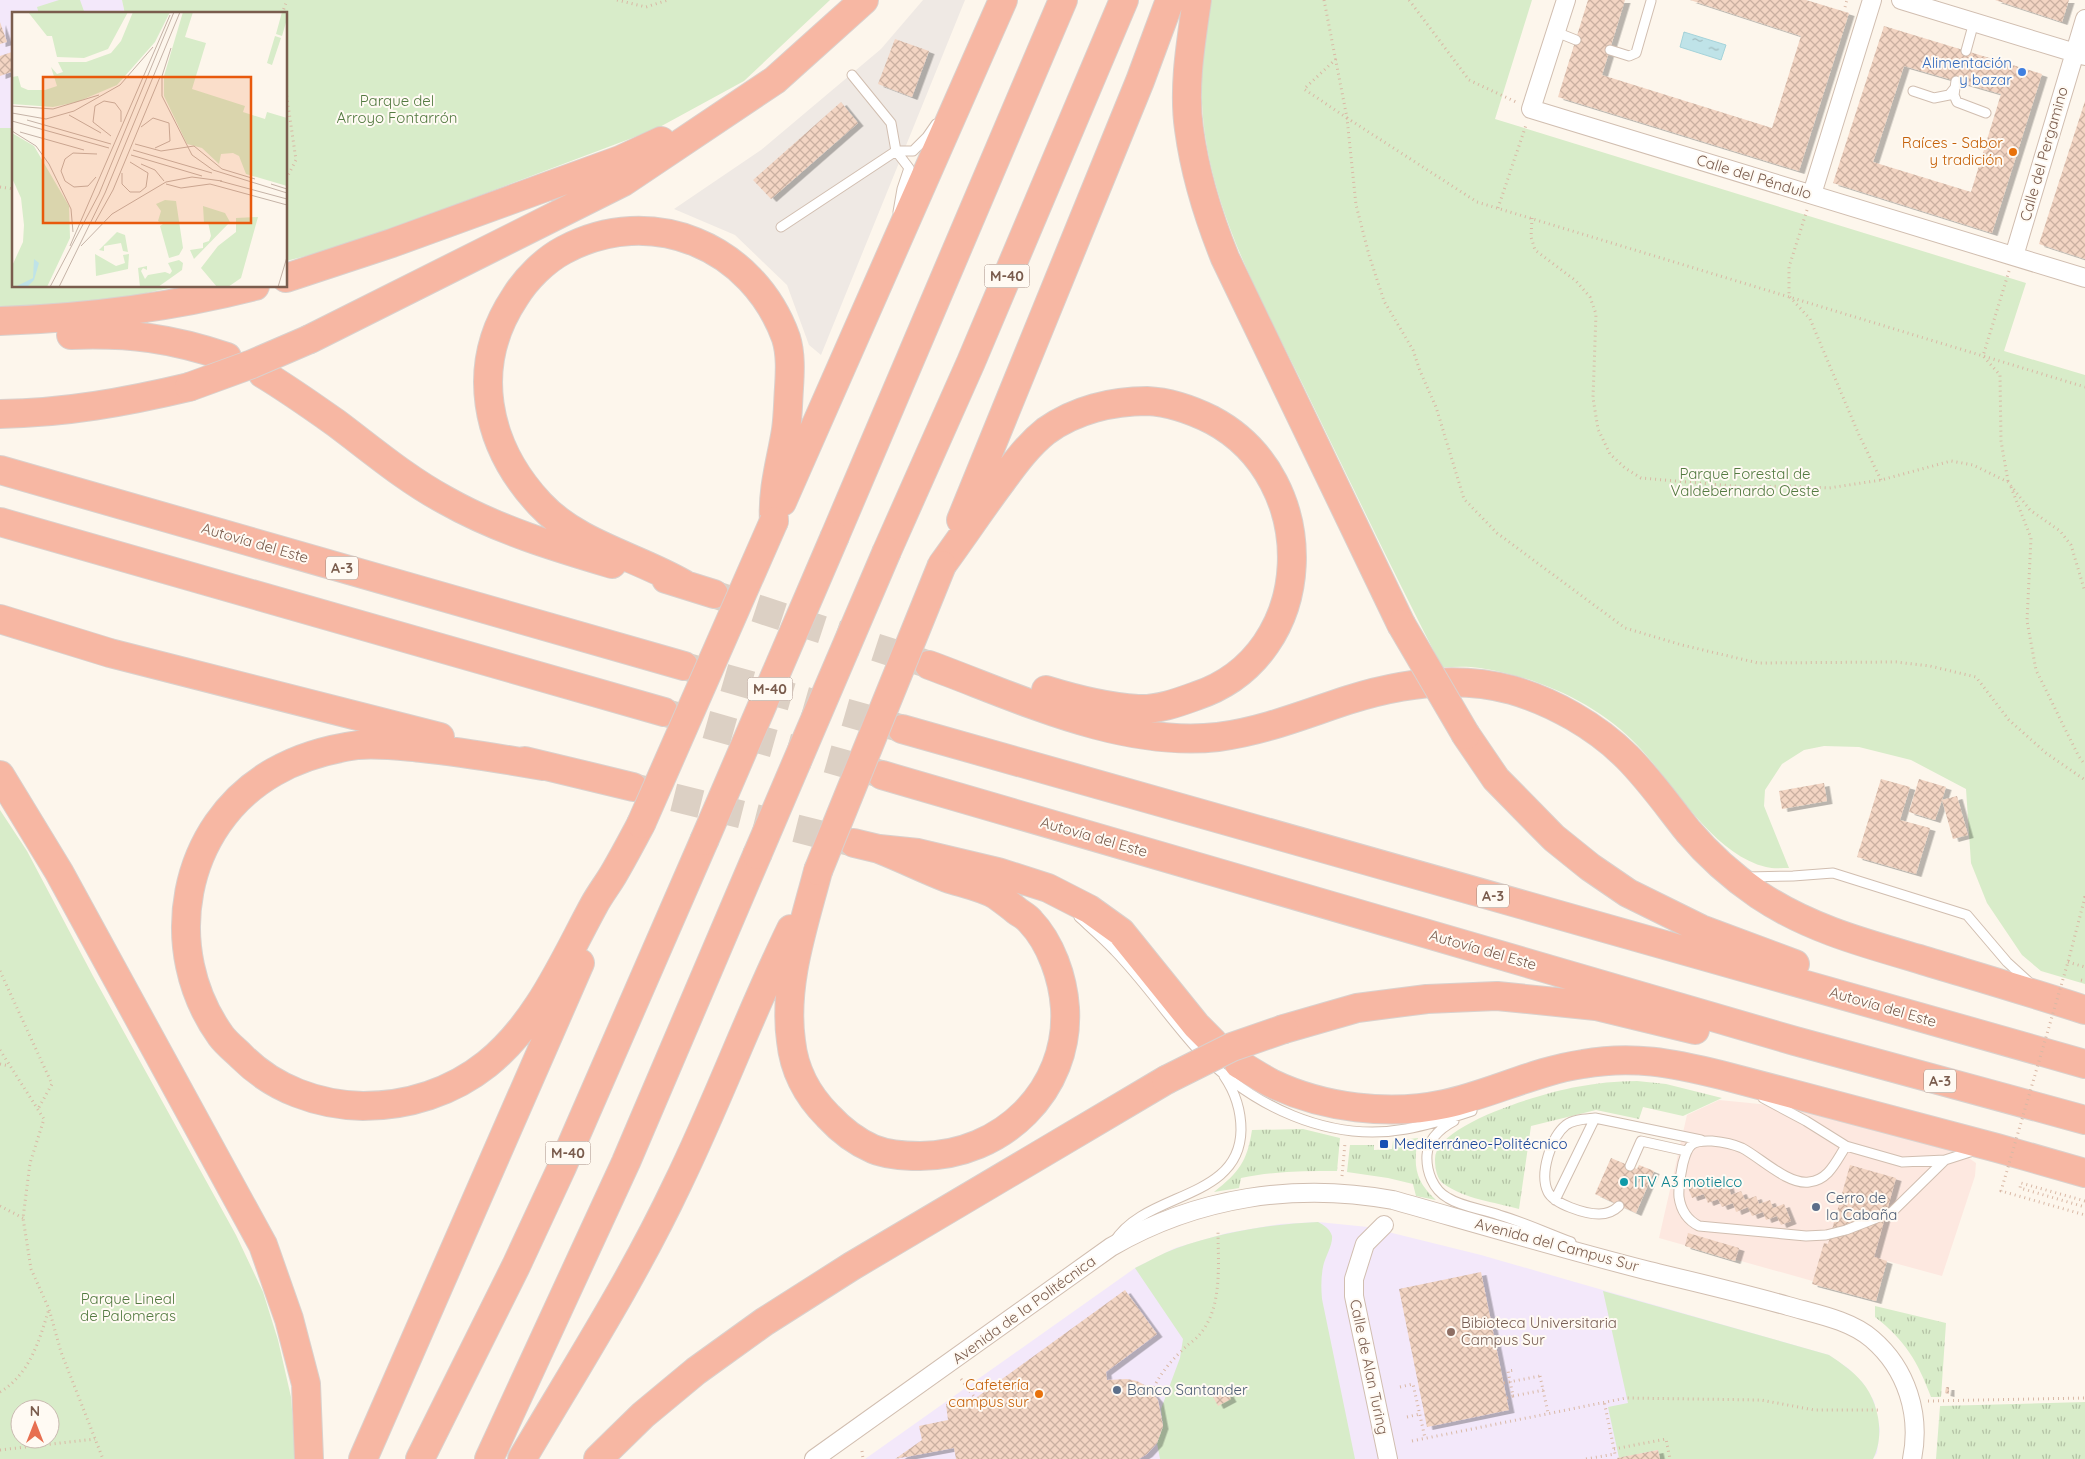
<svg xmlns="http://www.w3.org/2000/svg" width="2085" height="1459" viewBox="0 0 2085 1459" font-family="Quicksand,sans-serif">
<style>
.commercial{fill:#fde8e0}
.industrial{fill:#efe9e4}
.education{fill:#f3e8fa}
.grass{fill:url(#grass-tufts)}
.park{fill:#d8ecc9;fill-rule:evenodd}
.water{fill:url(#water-ripples);stroke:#a5d3da}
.building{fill:url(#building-cross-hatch);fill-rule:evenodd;filter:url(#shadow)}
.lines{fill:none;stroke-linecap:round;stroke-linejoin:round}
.highway-tunnel{stroke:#dcd0c4;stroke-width:28;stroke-dasharray:28 14;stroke-linecap:butt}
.lane-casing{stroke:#d1beb0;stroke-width:11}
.street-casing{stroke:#d1beb0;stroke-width:20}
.highway-casing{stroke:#dad1cd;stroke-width:30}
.path{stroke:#d9b8a5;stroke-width:3;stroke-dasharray:1 4;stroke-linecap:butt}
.lane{stroke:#fff;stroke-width:9}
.street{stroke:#fff;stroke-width:18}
.highway{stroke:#f7b7a3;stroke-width:28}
.highway-bridge-casing{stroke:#dad1cd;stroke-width:30;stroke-linecap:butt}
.path-bridge{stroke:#d9b8a5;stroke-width:3;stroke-dasharray:1 4;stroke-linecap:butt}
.highway-bridge{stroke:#f7b7a3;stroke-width:28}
.shop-dot{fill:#3f7fe0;stroke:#fffaf3;stroke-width:2}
.food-dot{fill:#e8710a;stroke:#fffaf3;stroke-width:2}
.transit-dot{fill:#1a4fb4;stroke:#fffaf3;stroke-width:2}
.culture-dot{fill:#0f9aa8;stroke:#fffaf3;stroke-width:2}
.service-dot{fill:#5c6f8a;stroke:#fffaf3;stroke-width:2}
.education-dot{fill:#8d6e63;stroke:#fffaf3;stroke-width:2}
.labels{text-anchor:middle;stroke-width:4;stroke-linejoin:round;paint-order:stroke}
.shield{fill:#fffaf3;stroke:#a28b7f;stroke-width:1}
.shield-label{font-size:14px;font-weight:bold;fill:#7a5c4d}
.shop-label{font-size:15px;fill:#366cbe;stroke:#fffaf3;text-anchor:end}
.park-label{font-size:15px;fill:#537a41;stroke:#fffaf3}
.food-label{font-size:15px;fill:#c56008;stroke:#fffaf3;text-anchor:end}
.street-label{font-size:15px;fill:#7a5c4d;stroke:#fffaf3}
.transit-label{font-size:15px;fill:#164399;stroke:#fffaf3;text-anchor:start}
.culture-label{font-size:15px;fill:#0d838f;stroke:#fffaf3;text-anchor:start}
.service-label{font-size:15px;fill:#4e5e75;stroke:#fffaf3;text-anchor:start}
.education-label{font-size:15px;fill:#785e54;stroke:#fffaf3;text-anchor:start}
.inset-road{fill:none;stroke:#c5b3a7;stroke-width:1}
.view{fill:#e8590c;fill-opacity:0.15;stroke:#e8590c;stroke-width:2.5}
.inset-edge{fill:none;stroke:#7a5c4d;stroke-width:2.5}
</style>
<defs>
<pattern id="grass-tufts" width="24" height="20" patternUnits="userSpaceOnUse" patternTransform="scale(1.25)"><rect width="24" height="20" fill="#d8ecc9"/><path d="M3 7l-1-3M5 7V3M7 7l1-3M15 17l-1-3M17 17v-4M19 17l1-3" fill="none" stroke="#b4c2a5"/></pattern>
<pattern id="water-ripples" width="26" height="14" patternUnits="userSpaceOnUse" patternTransform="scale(1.25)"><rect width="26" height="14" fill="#bfe3e8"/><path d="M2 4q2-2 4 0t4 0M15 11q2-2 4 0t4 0" fill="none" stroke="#a0bbbe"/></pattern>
<pattern id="building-cross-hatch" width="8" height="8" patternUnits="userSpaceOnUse" patternTransform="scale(1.25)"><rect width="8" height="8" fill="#f3d5c3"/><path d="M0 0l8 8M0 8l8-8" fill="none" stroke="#cab0a1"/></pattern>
<filter id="shadow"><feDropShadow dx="5.5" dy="3" stdDeviation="0" flood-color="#0004"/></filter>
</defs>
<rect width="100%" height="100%" fill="#fdf6ec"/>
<!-- commercial -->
<path class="commercial" d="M1719 1100 1811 1109 1950 1145 1976 1163 1975 1176 1942 1276 1887 1261 1876 1301 1809 1280 1659 1238 1687 1115Z"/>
<!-- industrial -->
<path class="industrial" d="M923 0H965L821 355 809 345 787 285 735 235 674 209 761 150 881 49Z"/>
<!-- education -->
<path class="education" d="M0 0H122L125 14H14V128H0Z
M1318 1222 1368 1227 1481 1255 1829 1355 1848 1368 1863 1383 1874 1401 1880 1429 1877 1453 1873 1459H865L1135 1268 1175 1248 1227 1233 1280 1224Z"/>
<!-- grass -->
<path class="grass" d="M1637 1081 1666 1084 1722 1098 1683 1116 1643 1107 1639 1119 1596 1110 1531 1126 1519 1209C1494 1202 1465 1199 1444 1184 1437 1180 1435 1168 1435 1160 1433 1124 1547 1092 1576 1087 1597 1083 1616 1081 1637 1081Z
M1303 1129 1340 1138 1337 1171C1305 1171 1273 1171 1241 1178L1239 1188 1214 1192C1239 1172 1247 1162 1252 1130Z
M1418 1138C1413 1166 1415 1181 1436 1200L1416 1196 1413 1184 1388 1178 1347 1172 1350 1145H1374V1150L1392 1149 1393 1141Z
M1875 1306 1946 1323 1941 1397H1931C1918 1362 1905 1340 1875 1317Z
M2085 1402V1459H1936L1940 1406Z"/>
<!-- park -->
<path class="park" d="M59 0H80L85 14H39L37 7Z
M122 0H830L744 81 656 129 346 246 286 261V14H125Z
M1209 0H1532L1495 119 2026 283 2004 351 2085 375V984L2041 971 2022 955 1987 903 1971 863 1966 789 1911 760 1859 747 1824 746 1804 750 1782 764 1765 790 1764 806 1789 868C1782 868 1773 869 1766 867 1712 854 1675 785 1638 746 1597 703 1538 677 1480 668 1468 666 1455 667 1442 667 1394 574 1349 479 1303 385 1266 309 1222 231 1207 147 1198 98 1201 48 1209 0Z
M0 128H14V286H178L106 302 0 307Z
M0 810 27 851 93 976 236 1235 263 1292 278 1340 291 1397 296 1459H0ZM20 1409H50V1439H20Z
M1318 1222C1324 1225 1330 1229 1332 1236 1333 1245 1325 1257 1323 1267 1321 1277 1321 1288 1322 1299L1355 1459H1160L1157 1443 1163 1426 1161 1409 1180 1358 1183 1339 1135 1268C1149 1261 1163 1253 1177 1248 1223 1232 1270 1224 1318 1222Z
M1603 1291 1829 1355C1841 1363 1853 1371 1862 1382 1879 1402 1885 1436 1873 1459H1660L1658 1450 1619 1458 1608 1407 1628 1403Z"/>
<!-- water -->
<path class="water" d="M1684 32 1726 45 1721 60 1680 47Z"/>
<!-- building -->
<path class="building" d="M1588 0H1625L1602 75 1772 128 1801 36 1690 0H1806L1849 13 1799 171 1558 97Z
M1995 0H2069L2062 22Z
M0 22 7 42 0 44Z
M1884 26 2042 74 1992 233 1833 183ZM1904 66 2001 94 1971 192 1873 162Z
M895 39 929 51 912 97 878 84Z
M12 52 14 71 0 76V56Z
M2085 101V259L2039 244Z
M841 102 858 123 771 199 753 180Z
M1881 779 1910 787 1900 820 1930 828 1916 874 1857 857Z
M1919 779 1946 787 1942 800 1957 796 1968 835 1953 839 1942 800 1935 820 1909 812Z
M1824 783 1827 801 1782 809 1779 791Z
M1611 1158 1637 1169 1639 1165 1654 1171 1636 1213 1595 1194Z
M1850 1165 1896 1178 1874 1257 1887 1261 1876 1301 1812 1284 1824 1243 1828 1244Z
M1698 1178 1702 1186 1712 1182 1716 1190 1728 1185 1731 1195 1741 1191 1745 1200 1756 1196 1759 1204 1770 1200 1773 1208 1784 1204 1791 1221 1781 1225 1777 1216 1766 1220 1763 1212 1752 1216 1748 1207 1736 1212 1733 1203 1722 1207 1718 1199 1708 1203 1704 1194 1692 1198 1686 1182Z
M1688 1233 1739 1248 1735 1261 1685 1246Z
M1481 1272 1509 1410 1427 1427 1399 1289Z
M1125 1290 1157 1334 1106 1372 1107 1380 1127 1379 1137 1381 1146 1386 1158 1400 1163 1426 1157 1443 1147 1454 1139 1459H956L954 1448 895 1459 922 1440 919 1426 948 1420 946 1404 973 1400Z
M1224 1386 1231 1399 1218 1406 1211 1393Z
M1946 1387H1949V1394L1945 1393Z
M1658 1450 1660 1459H1617V1458Z"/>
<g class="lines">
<!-- highway-tunnel -->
<path class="highway-tunnel" d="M716 595 927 664
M684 666 900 728
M666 713 881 774
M633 787 854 843"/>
<!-- lane casing -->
<g class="lane-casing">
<path id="lane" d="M1556 32 1576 40
M1610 50 1629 56 1636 53 1651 1
M1966 51 1974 22
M1956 81 1954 95 1957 102 1986 113
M1913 91 1934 98 1949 95 1954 89
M898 212 902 189 909 168 896 151H913L927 137 936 124
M781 227 896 151 891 123 852 75
M1747 877 1793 876 1833 873 1967 915 2007 962 2030 983
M1079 917C1091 928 1104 939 1115 951 1145 982 1169 1018 1198 1050 1251 1106 1329 1143 1406 1129 1429 1125 1451 1118 1472 1111
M1763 1098 1806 1121 1846 1146 1902 1162 1945 1160 1973 1151
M1454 1121C1441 1128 1428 1139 1427 1155 1426 1171 1433 1190 1448 1198 1462 1207 1483 1209 1499 1215 1523 1222 1547 1233 1571 1242
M1846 1146C1836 1161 1829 1180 1809 1182 1788 1185 1761 1158 1742 1148 1733 1144 1722 1142 1712 1141 1692 1140 1688 1144 1683 1163 1681 1173 1678 1186 1679 1197 1681 1211 1687 1220 1699 1226L1806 1236 1826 1235 1846 1230 1892 1212 1945 1160
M1630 1166 1641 1141 1686 1151
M1555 1200 1595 1118
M1619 1206C1614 1211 1607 1214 1599 1214 1585 1214 1554 1204 1548 1192 1539 1174 1551 1137 1566 1125 1574 1119 1586 1119 1595 1118L1701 1140
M1114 1242C1145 1191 1240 1201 1241 1130 1241 1110 1235 1092 1224 1076"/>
</g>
<!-- street casing -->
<g class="street-casing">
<path id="street" d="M1566 0 1531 109 2085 278
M1901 0 2085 56
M1812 194 1872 0
M2014 256 2085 19
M1384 1225 1365 1244 1354 1279V1296L1388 1459
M814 1459 1111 1247C1197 1197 1296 1182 1393 1200 1478 1224 1563 1249 1649 1271 1695 1282 1742 1293 1788 1306 1816 1314 1850 1320 1872 1339 1907 1369 1921 1415 1912 1459"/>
</g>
<!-- highway casing -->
<g class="highway-casing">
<path id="highway" d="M1197 0C1191 42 1183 87 1189 129 1195 174 1208 216 1225 258L1401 624
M286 278 392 243 620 160 661 141
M0 321C88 318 169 308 255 286
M71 335C131 333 170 338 227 357
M310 339 623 182 775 80 864 0
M263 374C288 389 312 406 336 423 372 450 406 479 445 500 498 530 555 547 612 564
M0 414C65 413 126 402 189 387
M0 470 684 666
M782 502 1003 0
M961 520 1140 81 1170 0
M0 522 664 712
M835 536 1063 0
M887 551 971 362 1124 0
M942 565C961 539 979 512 999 485 1013 466 1027 446 1046 431 1075 410 1112 401 1147 401 1169 402 1192 410 1212 420 1323 479 1319 655 1196 696 1177 703 1157 710 1138 709 1107 707 1075 699 1046 690
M666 579 714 594
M684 584C638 557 577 544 540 504 485 445 469 366 515 297 526 279 545 260 564 250 651 203 753 246 786 338 791 354 790 372 789 388 788 402 788 416 786 430 781 461 772 489 774 521
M0 619 110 653 440 737
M929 665C1019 698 1121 748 1218 737 1264 731 1305 714 1348 700 1401 683 1457 675 1512 690 1553 702 1596 726 1627 757 1650 780 1668 806 1688 831 1709 856 1733 877 1759 895 1808 928 1864 943 1919 959 1975 976 2030 992 2085 1010
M902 729 2085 1064
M1466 735 1496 779 1554 838 1590 867 1628 893 1701 929 1795 964
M525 761 633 787
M543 766C503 759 463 752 422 748 400 746 379 743 358 745 329 749 300 757 274 772 181 825 159 950 221 1036 227 1044 235 1050 242 1057 274 1089 318 1105 363 1106 408 1106 452 1092 487 1064 538 1023 564 960 594 905 600 894 607 885 613 875 623 858 632 841 641 824
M0 775 59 872 263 1245 289 1319 306 1384 309 1459
M882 775 1795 1041 2085 1120
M854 843 879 849 918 853 998 872 1048 888 1089 909 1121 932 1196 1025 1213 1042
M818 871C804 925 783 984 791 1041 794 1070 807 1095 828 1116 840 1129 857 1142 873 1149 888 1155 905 1156 920 1156 1002 1156 1070 1090 1065 1008 1063 978 1051 943 1030 921 1027 917 1021 914 1017 911 1010 905 1003 900 996 895 982 887 962 883 947 878 924 869 902 858 879 849
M1284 1029 1357 1008 1427 999 1497 996 1596 1006 1695 1030
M1239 1064C1249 1070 1260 1077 1271 1083 1323 1108 1389 1116 1445 1104 1491 1094 1535 1071 1583 1064 1633 1055 1672 1063 1721 1075L1997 1148 2085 1173
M363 1459 580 963
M420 1459 516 1266 562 1167 704 841
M489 1459 626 1162 757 855
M522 1459C575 1369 632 1280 677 1185 718 1101 750 1013 791 929
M598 1459 643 1415 696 1371 764 1322 852 1266 1166 1080"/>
</g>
<!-- path -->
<path class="path" d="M617 0 646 7 668 0
M1324 0 1347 118 1477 202 2085 387
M1409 0 1469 80 1516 102
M1845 7 1847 0
M282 14 287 0
M1336 59 1304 89 1347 118 1356 205 1369 255 1384 301 1413 350 1420 371 1436 407 1464 499 1497 533 1625 628 1682 645 1758 663 1896 662 1930 666 1976 677 2009 720 2046 753 2085 780
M286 91 296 160 286 179
M0 187 14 189
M1498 208 1526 125
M1807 210 1789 267V296L1810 319 1859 435 1881 480
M1532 218 1531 237 1535 250 1576 281 1590 297 1596 314 1593 398 1598 429 1610 454 1625 468 1641 478 1745 487 1790 486 1829 488 1881 480 1951 461 1973 465 2008 482 2030 510 2060 531 2071 545 2085 592
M2008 481 2001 441 2000 375 1983 356 2009 271
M2011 487 2031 538 2027 621 2036 670 2078 755 2085 765
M2085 896V897
M2068 962 2085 967
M0 971 52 1084 38 1109
M2081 980 2085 981
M0 1050 44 1119 30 1163 23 1218 31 1269 49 1309 61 1352 103 1459
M0 1064 9 1066
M1342 1176 1345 1143
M2085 1201 2021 1183 2020 1188 2085 1207
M0 1206 23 1218
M1540 1376 1548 1413
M961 1379 975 1398
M1400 1387 1413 1384 1425 1438
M0 1392C30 1374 39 1341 49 1309
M1152 1392C1158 1375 1175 1356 1189 1344 1193 1341 1197 1338 1200 1334 1223 1307 1218 1263 1218 1230
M1513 1396 1544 1390
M1507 1398 1513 1396 1508 1371 1515 1370
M1928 1401 2085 1398
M1407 1417 1420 1414
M1412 1441 1626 1398 1761 1400 1814 1410H1880
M1614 1449 1666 1439 1670 1459
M0 1450 95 1439
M862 1451 863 1459
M1586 1459 1615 1454 1604 1401"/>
<!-- lane -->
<use href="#lane" class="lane"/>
<!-- street -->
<use href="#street" class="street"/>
<!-- highway -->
<use href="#highway" class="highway"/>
<!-- highway-bridge casing -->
<g class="highway-bridge-casing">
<path id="highway-bridge" d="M189 387 252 364 310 339
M1401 624 1466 735
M641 824 774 521
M704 841 835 536
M757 855 887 551
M818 871 942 565
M1166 1080 1232 1047 1284 1029"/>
</g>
<!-- path-bridge -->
<path class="path-bridge" d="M2085 897 2068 962 2001 1191 2085 1215
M1504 1383 1540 1376"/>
<!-- highway-bridge -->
<use href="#highway-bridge" class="highway-bridge"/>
</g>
<!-- markers -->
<circle class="shop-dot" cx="2022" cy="72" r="5"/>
<g class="food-dot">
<circle cx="2013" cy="152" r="5"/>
<circle cx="1039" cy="1394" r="5"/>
</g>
<rect class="transit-dot" x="1379" y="1139" width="10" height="10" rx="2.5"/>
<circle class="culture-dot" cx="1624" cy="1182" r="5"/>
<g class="service-dot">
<circle cx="1816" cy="1207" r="5"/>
<circle cx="1117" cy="1390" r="5"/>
</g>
<circle class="education-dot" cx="1451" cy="1332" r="5"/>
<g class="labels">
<!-- shield labels -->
<g class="shield">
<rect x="984.5" y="264.5" width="45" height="23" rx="4"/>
<rect x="326" y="556.5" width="32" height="23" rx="4"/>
<rect x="747.5" y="677.5" width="45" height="23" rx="4"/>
<rect x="1477" y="884.5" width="32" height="23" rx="4"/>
<rect x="1924" y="1069.5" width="32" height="23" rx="4"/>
<rect x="545.5" y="1141.5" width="45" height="23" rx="4"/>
</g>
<g class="shield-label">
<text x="1007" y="281">M-40</text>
<text x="342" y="573">A-3</text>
<text x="770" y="694">M-40</text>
<text x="1493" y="901">A-3</text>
<text x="1940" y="1086">A-3</text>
<text x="568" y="1158">M-40</text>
</g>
<!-- shop labels -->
<g class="shop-label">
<text x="2012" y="68">Alimentación<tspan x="2012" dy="17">y bazar</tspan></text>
</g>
<!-- park labels -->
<g class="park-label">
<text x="397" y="106">Parque del<tspan x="397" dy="17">Arroyo Fontarrón</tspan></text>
<text x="1745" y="479">Parque Forestal de<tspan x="1745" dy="17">Valdebernardo Oeste</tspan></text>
<text x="128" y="1304">Parque Lineal<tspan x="128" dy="17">de Palomeras</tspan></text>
</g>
<!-- food labels -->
<g class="food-label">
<text x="2003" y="148">Raíces - Sabor<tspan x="2003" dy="17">y tradición</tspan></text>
<text x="1029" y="1390">Cafetería<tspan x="1029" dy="17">campus sur</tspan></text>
</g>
<!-- street labels -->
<g class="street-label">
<text transform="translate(2044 154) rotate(-74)" y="5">Calle del Pergamino</text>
<text transform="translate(1754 177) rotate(17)" y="5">Calle del Péndulo</text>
<text transform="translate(255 543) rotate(16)" y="5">Autovía del Este</text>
<text transform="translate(1094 837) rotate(16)" y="5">Autovía del Este</text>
<text transform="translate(1483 950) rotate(16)" y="5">Autovía del Este</text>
<text transform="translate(1883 1007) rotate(16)" y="5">Autovía del Este</text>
<text transform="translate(1557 1245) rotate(15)" y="5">Avenida del Campus Sur</text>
<text transform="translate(1024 1310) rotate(-36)" y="5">Avenida de la Politécnica</text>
<text transform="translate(1369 1367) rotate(78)" y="5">Calle de Alan Turing</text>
</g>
<!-- transit labels -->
<g class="transit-label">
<text x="1394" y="1149">Mediterráneo-Politécnico</text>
</g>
<!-- culture labels -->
<g class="culture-label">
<text x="1634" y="1187">ITV A3 motielco</text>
</g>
<!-- service labels -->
<g class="service-label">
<text x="1826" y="1203">Cerro de<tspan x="1826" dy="17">la Cabaña</tspan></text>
<text x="1127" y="1395">Banco Santander</text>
</g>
<!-- education labels -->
<g class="education-label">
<text x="1461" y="1328">Bibioteca Universitaria<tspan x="1461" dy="17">Campus Sur</tspan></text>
</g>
</g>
<!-- overview -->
<g transform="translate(12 12)">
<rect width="275" height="275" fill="#fdf6ec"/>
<path d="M246 205 229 266 216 275H205L189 256 206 234 224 220V206Z" fill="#d8ecc9"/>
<path d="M16 0H116L96 37 72 46 45 45 40 24H35ZM121 0H158L143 30 105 73 65 90 41 95 0 92V65L6 64 9 75 16 78H33L45 74 39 55 45 62 51 60 46 50H74L99 41 109 29ZM171 0H181L173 25 194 31 180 77 233 94 231 100 253 107 255 100 275 106V174L234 162 227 144 221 141 209 142 207 152 190 136 175 132 152 84V64ZM270 0H275V7L270 24 264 22ZM263 24 269 26 260 53 255 51ZM0 121 22 134 57 194 58 226 35 275H0V254L11 230 12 213 9 186 0 166ZM153 188 164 189 171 236 167 243 157 246 148 214 151 212 146 209 149 199 144 192ZM191 194 213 201 218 210 182 247 178 238 191 236V231L197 229 199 224 196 210 192 211ZM105 220 113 223 116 240 111 239 109 231 92 234V239L87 238ZM83 242 104 254 113 251 111 243 117 242 116 257 84 264ZM167 248 171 251 170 258 146 275H128L126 256 135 254V258L131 256 129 259 133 267 136 263 153 260 158 262 160 259 156 251Z" fill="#d8ecc9"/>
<path d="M22 247 27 251 22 268 15 275H3L21 266Z" fill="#bfe3e8"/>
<path class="inset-road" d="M159 36 150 64V84L180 143 201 158 275 181M0 94 41 97 87 83M0 101 34 107 62 99 108 73 141 35M57 103 89 121M15 108 99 132M0 109 97 136M129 115 141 106 157 111 158 129 143 136M0 119 24 134 37 152 59 197 61 220M8 120 72 138M99 124 81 110 83 94 92 89 103 91 109 99V110M123 132 149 139 182 134 210 157 243 167M121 138 200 161M119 143 190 164M129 152 143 158 152 169M110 161V172L118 180H128L134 175 136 161 118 150M84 165 76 174 62 175 53 169 49 159 53 147 61 141 85 142M208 169 275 187M154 172 169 176 198 172 275 193M259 172 275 177M82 212 101 178 148 65M58 234 158 3M69 234 100 202 154 170 180 165 210 169M38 275 87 182 162 0M47 275 93 181 168 0M266 275 275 245"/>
<path class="view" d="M31 65H239V211H31Z"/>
<rect width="275" height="275" class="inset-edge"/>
</g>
<!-- north arrow -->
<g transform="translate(35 1424)"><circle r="24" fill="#fffaf3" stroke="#cabbb1"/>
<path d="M0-4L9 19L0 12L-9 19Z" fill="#e76f51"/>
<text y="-8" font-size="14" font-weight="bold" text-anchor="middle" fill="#7a5c4d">N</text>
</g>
</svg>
